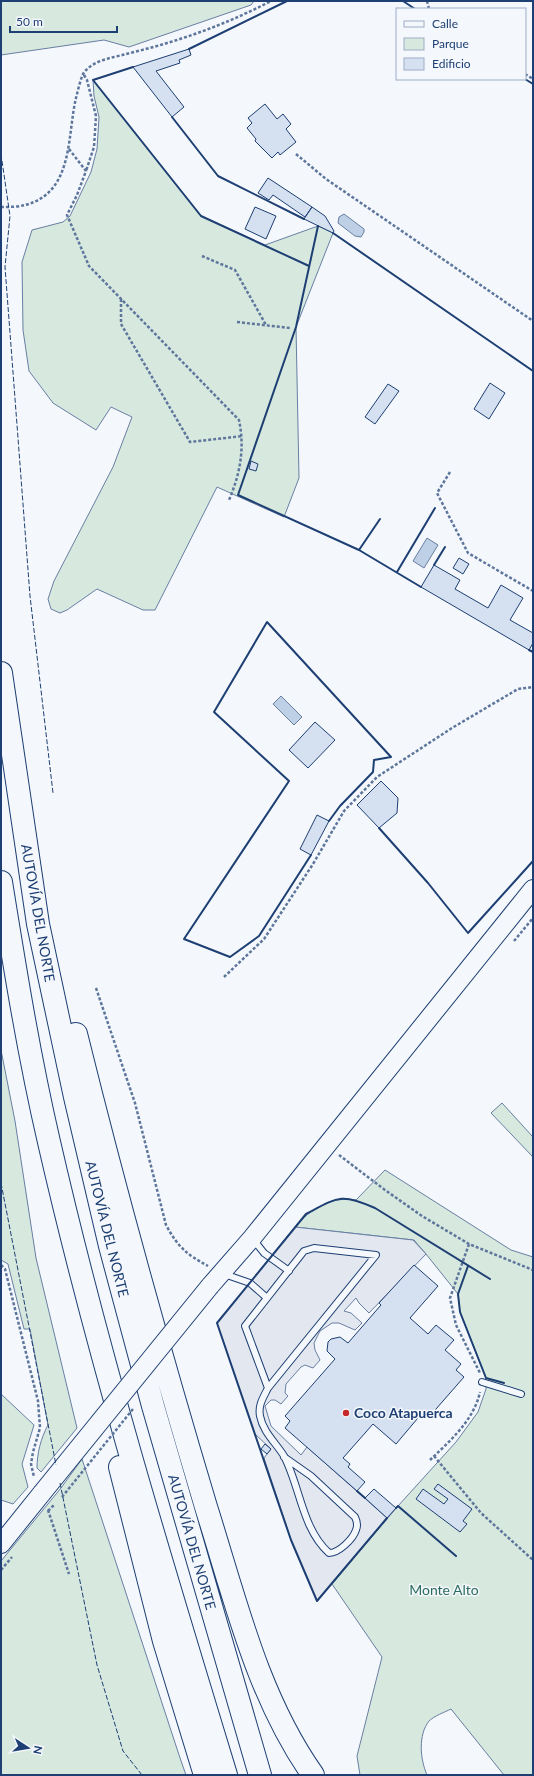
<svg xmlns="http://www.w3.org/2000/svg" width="534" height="1776" viewBox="0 0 534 1776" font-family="Lato,sans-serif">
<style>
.green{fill:#d7e8df;stroke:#687fa3}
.parking{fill:#e3e8f0;stroke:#687fa3}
.water{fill:#bed0e5;stroke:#687fa3}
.building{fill:#d5e0f0;stroke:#1d3f73}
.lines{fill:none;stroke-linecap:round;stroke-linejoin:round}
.lane-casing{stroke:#1d3f73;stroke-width:8}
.secondary-casing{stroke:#1d3f73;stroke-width:20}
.highway-casing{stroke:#1d3f73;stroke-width:24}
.path{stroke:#5e769c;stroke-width:2.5;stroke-dasharray:3 2;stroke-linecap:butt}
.lane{stroke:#f4f7fb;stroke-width:6}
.secondary{stroke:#f4f7fb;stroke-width:18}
.highway{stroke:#f4f7fb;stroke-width:22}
.secondary-bridge-casing{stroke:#1d3f73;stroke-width:20;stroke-linecap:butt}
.path-bridge{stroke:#5e769c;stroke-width:2.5;stroke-dasharray:3 2;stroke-linecap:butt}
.secondary-bridge{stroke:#f4f7fb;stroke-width:18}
.fence{stroke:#1d3f73;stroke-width:1;stroke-dasharray:5 2;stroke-linecap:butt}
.wall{stroke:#1d3f73;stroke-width:2}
.poi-dot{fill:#c62828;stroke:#f4f7fb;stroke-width:1.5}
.labels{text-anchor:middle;stroke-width:3;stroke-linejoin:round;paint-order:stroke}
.street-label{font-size:14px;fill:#1d3f73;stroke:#f4f7fb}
.poi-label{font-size:14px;font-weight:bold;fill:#1d3f73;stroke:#f4f7fb;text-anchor:start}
.park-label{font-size:14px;fill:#2c6c60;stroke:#f4f7fb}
</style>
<rect width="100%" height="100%" fill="#f4f7fb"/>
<!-- green -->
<path class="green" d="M1 1H254L251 5 129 47 104 40 1 55Z
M93 80 201 216 265 245 318 226 333 233 296 327 299 478 284 517 217 487 155 610H143L97 589 67 610 60 613 51 609 48 599 54 581 113 467 132 417 111 407 96 430 53 403 29 371 23 330 22 262 32 230 63 222 70 216 91 172 97 149 99 117 94 96Z
M1 1050 15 1121 36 1258 77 1428 41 1472 37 1468C37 1453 41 1438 48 1425L30 1329H24L8 1264 1 1260Z
M502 1103 533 1137V1157L491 1113Z
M385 1170 511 1250 533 1257V1775H504L451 1709C445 1712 434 1716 429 1721 418 1735 420 1759 427 1775H360L357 1756 382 1657 332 1584 398 1506 456 1442 478 1412 486 1389V1378L460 1312 458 1294 426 1254 414 1240 295 1227C311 1208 332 1196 356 1200Z
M1 1394 34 1425 22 1464 28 1487 13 1504 1 1500Z
M82 1459 180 1758 186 1775H1V1561L61 1488Z"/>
<!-- parking -->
<path class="parking" d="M295 1227 413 1240 426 1254 369 1313 359 1303 356 1298 344 1311 351 1313 362 1323 355 1330 339 1323H332L320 1331 314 1343 315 1350 320 1360 313 1368 305 1365 301 1367 286 1384 285 1393 288 1396 281 1404 275 1400H271L265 1406 271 1426 301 1455 307 1447 387 1518 317 1601 291 1540 264 1458 271 1449 255 1434 217 1323Z"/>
<!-- water -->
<path class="water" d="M344 214 364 229V232L361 237 355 236 338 223 339 217Z
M427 538 438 545 424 568 413 561Z
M281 696 302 717 294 725 273 704Z"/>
<!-- building -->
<path class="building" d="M189 49 191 55 179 60 180 63 156 71 184 107 172 117 133 67Z
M265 104 277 119 283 114 291 124 286 129 296 142 280 155 278 152 272 158 255 141 256 139 247 128 252 123 248 118Z
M268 178 312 207 305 217 273 195 269 200 258 193Z
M255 207 276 216 266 239 245 229Z
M312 207 325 216 334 231 333 233 304 219Z
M490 383 505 393 489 419 474 409Z
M388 384 399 391 375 424 365 417Z
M251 461 258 464 256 471 249 469Z
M459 558 469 564 463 574 453 568Z
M434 565 460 580 455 589 488 608 501 585 523 598 510 620 533 633V643L529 650 421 587Z
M315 722 335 740 308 768 289 750Z
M381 781 398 798 397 813 379 828 357 805Z
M317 815 329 821 311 855 300 849Z
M414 1265 438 1286 410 1318 428 1334 436 1325 454 1340 445 1350 461 1364 456 1370 464 1377 429 1417 423 1412 396 1444 373 1424 343 1458 350 1464 348 1467 365 1482 357 1491 285 1428 290 1421 285 1416 335 1359 327 1351 328 1342 331 1339 340 1337 348 1343 381 1305 379 1303Z
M265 1444 271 1449 267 1454 261 1449Z
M438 1484 472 1509 463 1521 467 1524 460 1532 416 1499 423 1489 444 1504 448 1499 434 1489Z
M374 1489 396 1508 387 1518 365 1498Z"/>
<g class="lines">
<!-- lane casing -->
<g class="lane-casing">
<path id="lane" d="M253 1239 264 1253 289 1271
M314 1248 376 1255 268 1388 245 1326 304 1251Z
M224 1274 250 1283 267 1298
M482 1382 521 1394
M268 1388C263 1398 258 1405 260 1416 263 1432 276 1443 284 1456 300 1486 302 1529 329 1553 339 1553 353 1539 356 1530 358 1525 357 1521 355 1517L311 1476 284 1457"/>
</g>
<!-- secondary casing -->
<g class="secondary-casing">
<path id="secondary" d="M210 1286 252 1238 533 889
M1 1544 42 1493"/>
</g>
<!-- highway casing -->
<g class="highway-casing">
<path id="highway" d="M1 673 38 924 75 1097 110 1246 153 1406 260 1775
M1 882C15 969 29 1056 49 1142 98 1356 162 1565 226 1775
M76 1034C115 1192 159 1350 206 1507 235 1598 257 1696 313 1775
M120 1467 164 1641 205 1775"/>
</g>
<!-- path -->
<path class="path" d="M427 1 429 9
M525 74 533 79
M84 75 87 80 96 116 94 147 86 171
M69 149 86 171 77 195 67 215 89 266 239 420C245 449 240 474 229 500
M296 154 326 179 533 321
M1 207C9 207 18 207 25 205 74 193 67 135 76 98 78 90 80 81 83 74 92 60 112 58 126 54 177 42 225 25 271 1
M202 256 235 270 266 325
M121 299V324L190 442 243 436
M237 322 290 328
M450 472 437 493 468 553 533 591
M514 941 533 918
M224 977 264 939 313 864 344 811 377 777 452 728 518 689 533 687
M96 988 135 1103 166 1225C178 1247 186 1254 208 1266
M339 1155 385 1190 422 1216 469 1244 533 1270
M469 1244 450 1298 456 1325 480 1373
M1 1265 5 1269 38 1401 40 1428 33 1452 31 1464 34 1477
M434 1456 481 1513 533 1560
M430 1460C450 1441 474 1420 480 1392
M48 1510 69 1574
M1 1570 12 1557"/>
<!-- lane -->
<use href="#lane" class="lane"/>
<!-- secondary -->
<use href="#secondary" class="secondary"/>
<!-- highway -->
<use href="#highway" class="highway"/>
<!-- secondary-bridge casing -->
<g class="secondary-bridge-casing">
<path id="secondary-bridge" d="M42 1493 210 1286"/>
</g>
<!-- path-bridge -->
<path class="path-bridge" d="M62 1497 133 1409
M48 1511 54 1505"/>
<!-- secondary-bridge -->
<use href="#secondary-bridge" class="secondary-bridge"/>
<!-- fence -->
<path class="fence" d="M1 154 10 216 5 267 30 596 53 793
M1 1183 56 1465
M60 1483 97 1665 123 1751 142 1775"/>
<!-- wall -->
<path class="wall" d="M403 1 415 9
M189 49 287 1
M133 67 93 80 201 216 309 266
M525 79 533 84
M172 117 218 176 304 219
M318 226 296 327 238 495 359 550 421 587
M333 233 533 371
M359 550 380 519
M434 565 445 547
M397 572 435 508
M529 650 533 652
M379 828 428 883 468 933 533 861
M311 855 259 936 230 957 184 939 289 781 214 712 267 622 391 757 374 760 373 772 340 806 329 821
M468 1266 458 1294 460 1312 486 1378 504 1383
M357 1491 365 1498
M396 1508 398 1506 456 1556
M387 1518 317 1601 291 1540 217 1323 306 1214C338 1197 341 1193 375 1208L490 1279"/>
</g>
<!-- markers -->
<circle class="poi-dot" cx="346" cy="1413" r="4"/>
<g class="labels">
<!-- street labels -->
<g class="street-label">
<text transform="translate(38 913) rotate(80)" y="5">AUTOVÍA DEL NORTE</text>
<text transform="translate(107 1229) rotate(76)" y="5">AUTOVÍA DEL NORTE</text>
<text transform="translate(192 1542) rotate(74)" y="5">AUTOVÍA DEL NORTE</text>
</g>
<!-- poi labels -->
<g class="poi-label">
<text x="354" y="1418">Coco Atapuerca</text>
</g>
<!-- park labels -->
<g class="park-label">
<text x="444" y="1595">Monte Alto</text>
</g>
</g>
<!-- border -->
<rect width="534" height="1776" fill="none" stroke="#1d3f73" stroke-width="4"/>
<!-- legend -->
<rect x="396" y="8" width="130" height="72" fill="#f4f7fb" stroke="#9eadc5"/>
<rect x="404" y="21" width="20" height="6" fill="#f4f7fb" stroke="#9eadc5"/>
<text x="432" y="28" font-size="12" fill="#1d3f73">Calle</text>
<rect x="404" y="38" width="20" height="12" fill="#d7e8df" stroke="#9eadc5"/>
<text x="432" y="48" font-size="12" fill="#1d3f73">Parque</text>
<rect x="404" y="58" width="20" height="12" fill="#d5e0f0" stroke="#9eadc5"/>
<text x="432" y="68" font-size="12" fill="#1d3f73">Edificio</text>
<!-- north arrow -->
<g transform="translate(28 1748) rotate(102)" stroke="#f4f7fb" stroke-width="3" paint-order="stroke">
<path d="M0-3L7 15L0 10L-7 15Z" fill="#1d3f73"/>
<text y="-6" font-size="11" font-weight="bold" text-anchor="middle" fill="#1d3f73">N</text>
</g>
<!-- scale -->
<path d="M10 26v6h107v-6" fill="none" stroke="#1d3f73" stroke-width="2"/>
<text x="16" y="26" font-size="12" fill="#1d3f73" stroke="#f4f7fb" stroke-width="3" paint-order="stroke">50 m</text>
</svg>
